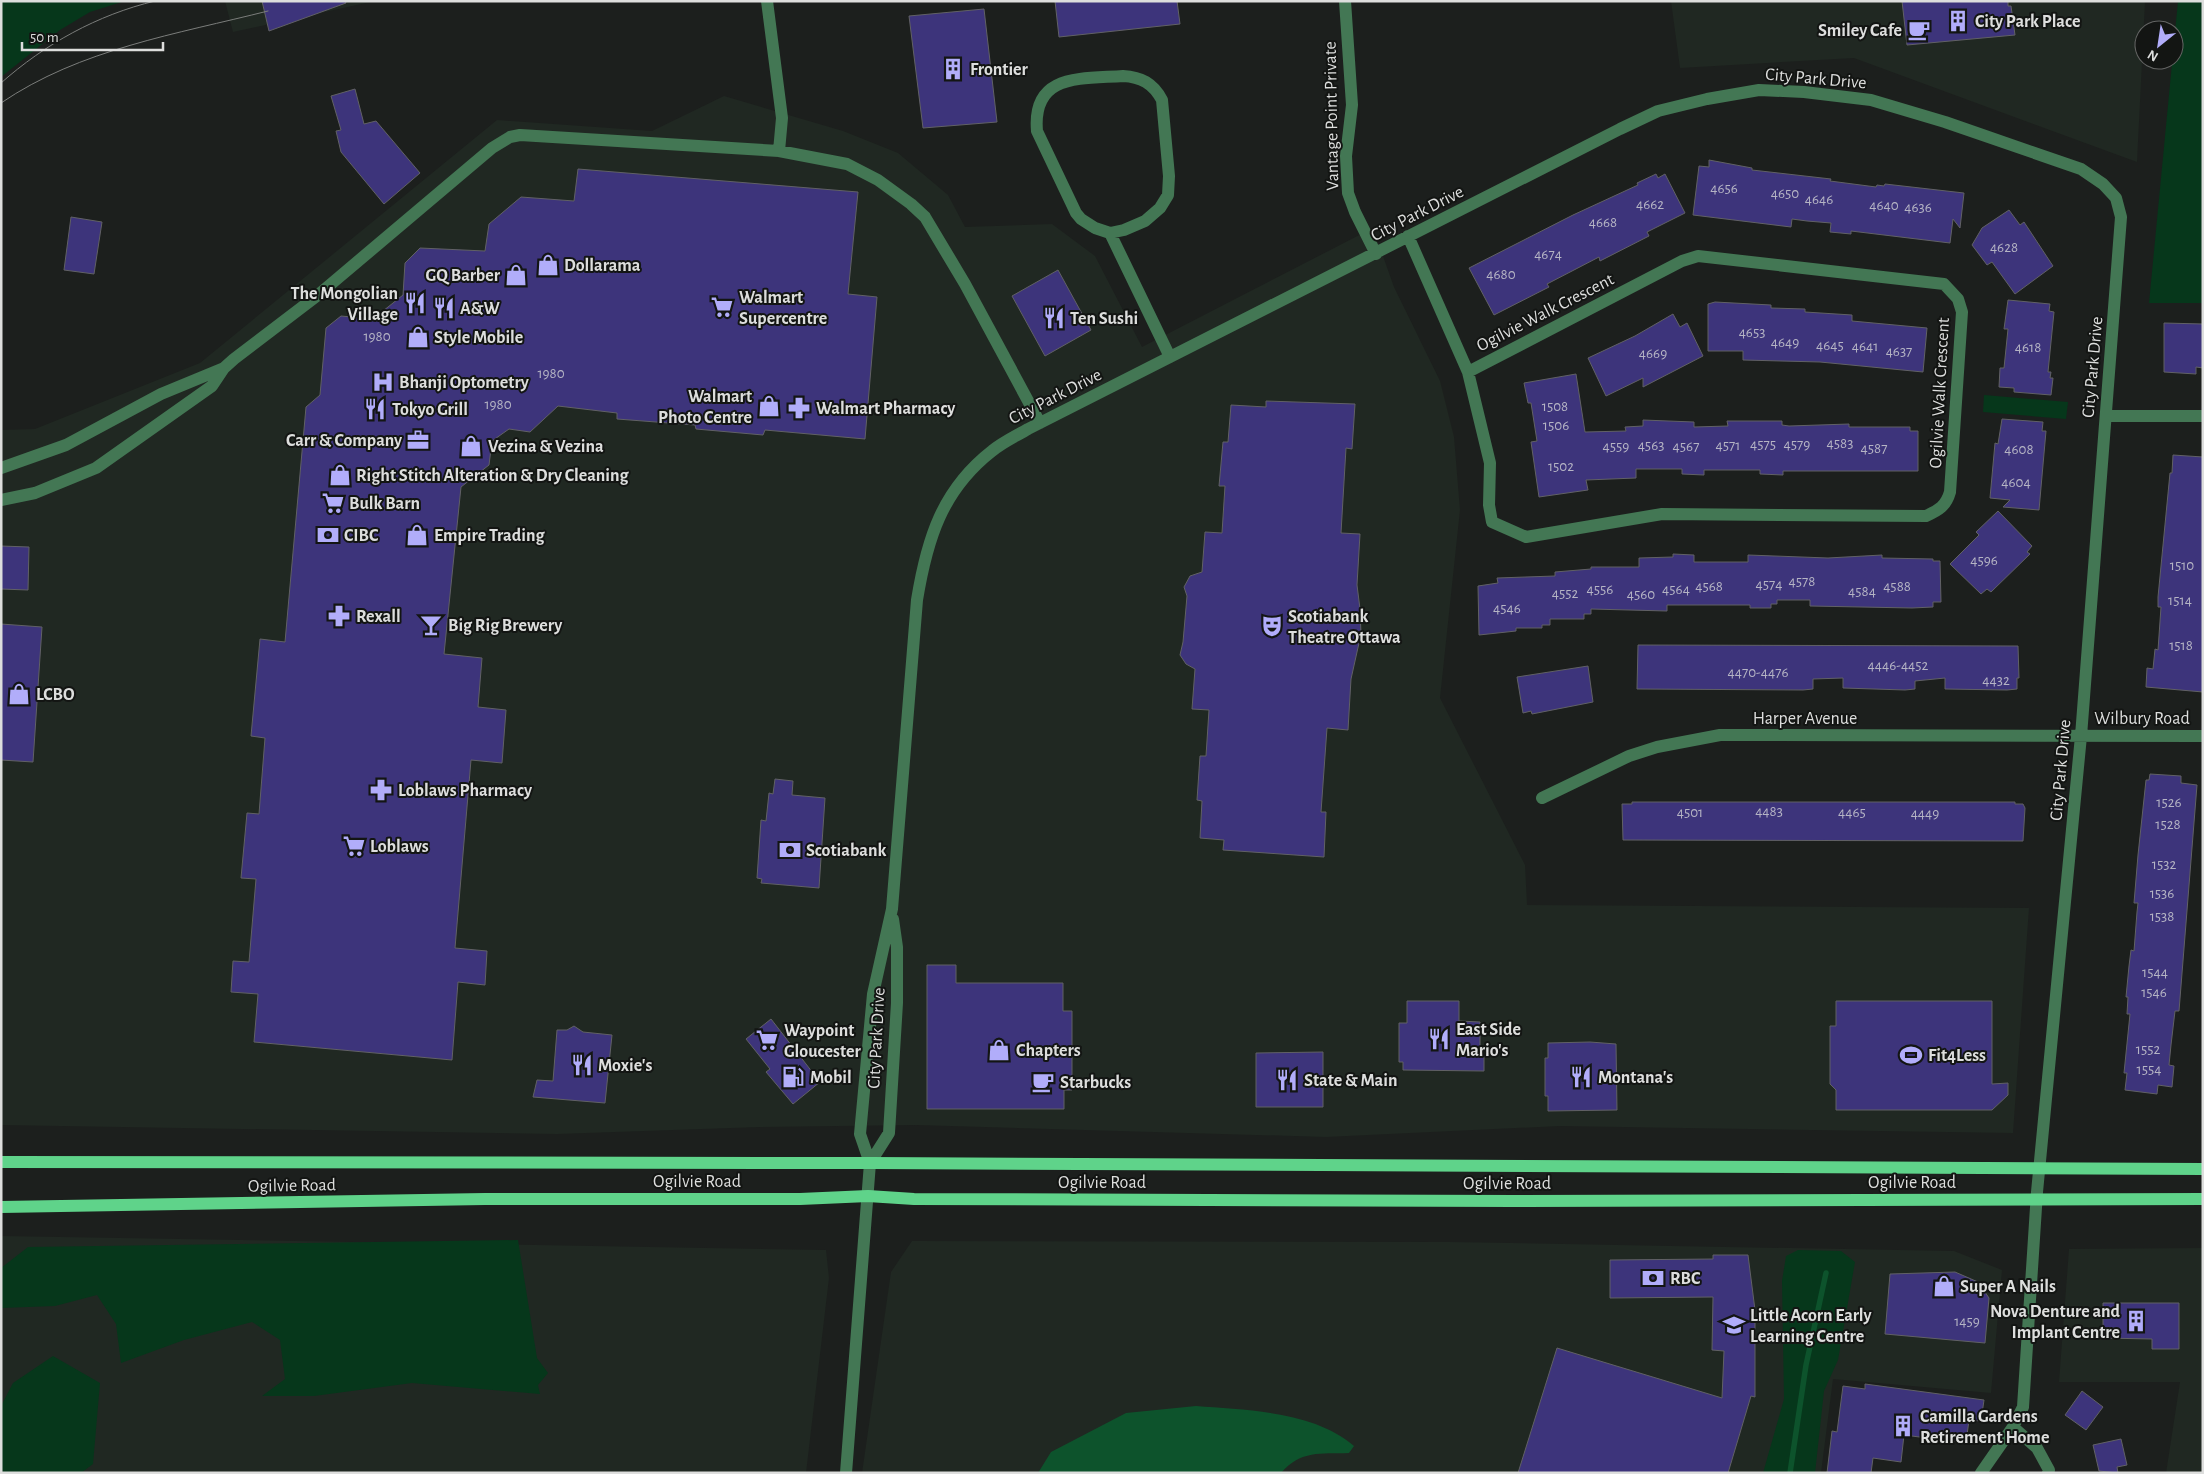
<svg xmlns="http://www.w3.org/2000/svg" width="2204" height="1474" viewBox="0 0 2204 1474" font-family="'Alegreya Sans',sans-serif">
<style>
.built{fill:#202822}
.green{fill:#06371b}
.water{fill:#0d532c}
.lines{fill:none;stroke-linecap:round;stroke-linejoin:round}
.stream{stroke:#0d532c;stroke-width:5.5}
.building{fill:#3d347b;stroke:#616165}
.minor{stroke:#437754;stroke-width:12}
.major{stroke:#5fd38a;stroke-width:12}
.tram{stroke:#7b7d7b;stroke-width:1}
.labels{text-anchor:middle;stroke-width:4;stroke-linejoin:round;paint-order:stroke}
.number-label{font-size:15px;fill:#b5b4c4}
.poi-label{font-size:18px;font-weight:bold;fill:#dddedd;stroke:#131513;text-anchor:start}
.street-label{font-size:18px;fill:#dddedd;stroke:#131513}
</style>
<rect width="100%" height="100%" fill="#1c1f1d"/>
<!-- built -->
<path class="built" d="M225 1H375L233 32Z
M1671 1H2145L2137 162 1854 58 1680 68Z
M724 96 843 131 898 153 948 195 965 227 1052 224 1095 256 1142 347 1373 228 1394 287 1440 381 1454 437 1460 510 1440 698 1525 865 1527 905 2029 908 2013 1133 1559 1126 1326 1137 916 1125 760 1127 557 1134 1 1125V430L35 429 200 363 497 120 652 131Z
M1 1236 826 1250 829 1278 806 1473H1Z
M912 1241 1450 1242 1954 1251 2002 1270 1991 1393 1833 1379 1821 1473H862L891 1272Z
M2203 1248V1473H2166L2180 1382H2059L2069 1249Z"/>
<!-- green -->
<path class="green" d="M1 1H125L90 12 60 30 1 77Z
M2178 1H2203V303H2149Z
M1984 395 2068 402 2066 419 1983 412Z
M518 1240 537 1358 548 1373 538 1385 540 1394 412 1383 314 1396H262L285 1379 280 1340 252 1322 184 1340 121 1363 116 1324 97 1295 55 1306 1 1308V1268L28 1247Z
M1798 1250 1841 1251 1855 1262 1838 1360 1824 1391 1815 1473H1763L1784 1399 1782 1281 1786 1256Z
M53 1356 100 1383 93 1464 81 1473H1V1406L13 1383Z"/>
<!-- water -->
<path class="water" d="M1196 1406C1246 1410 1314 1411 1354 1446L1349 1453C1320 1454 1301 1450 1281 1473H1038L1051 1452 1126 1413Z"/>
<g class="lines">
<!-- stream -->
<path class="stream" d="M1790 1473 1806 1365 1826 1273"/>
</g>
<!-- building -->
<path class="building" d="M262 1H345L346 3 269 31Z
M1055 1H1177L1180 24 1059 37Z
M1902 1H2008V6H2011L2015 35 1907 45Z
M984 9 997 122 923 128 909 16Z
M355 89 364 124 376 121 420 173 384 204 341 152 336 131 341 130 331 96Z
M1709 160 1752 168V170L1831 179 1830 181 1876 187 1877 185 1884 186 1885 184 1964 193 1960 228 1953 219 1950 243 1851 231V234L1830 232 1831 223 1807 221 1792 219 1791 227 1693 215 1699 166 1709 167Z
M578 169 858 192 848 294 877 297 865 439 765 430 763 435 696 429 695 425 617 419V413L558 406 530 432 509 429 492 441 489 465 461 487 444 654 482 658 478 707 506 710 502 763 471 760 455 948 487 951 485 985 458 982 452 1060 254 1042 258 994 231 992 233 961 249 962 256 879 241 878 247 813 259 814 265 738 251 736 260 639 285 642 306 407 320 395 326 328 341 316 373 319 403 295 405 263 420 248 485 251 489 224 521 197 574 201Z
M1656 174 1658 178 1665 174 1685 213 1647 232 1649 236 1600 261 1599 257 1547 284 1549 287 1494 315 1469 268 1573 215 1638 185 1637 183Z
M2009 210 2020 225 2024 222 2053 266 2015 294 1992 262 1987 265 1972 245 1982 228Z
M71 217 102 222 94 274 64 270Z
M1058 270 1091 330 1045 356 1012 296Z
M2008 300 2050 304 2049 311 2054 312 2048 372H2051L2050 378H2053L2051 395 2014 392V388L1999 387 2000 368H2004L2008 329H2004Z
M1715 302 1771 305V308L1805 309V312L1852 315V321L1927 328 1923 372 1820 362 1743 360V351H1708V304Z
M1673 314 1680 327 1687 323 1703 356 1643 387V378L1606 396 1588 358 1635 336Z
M2164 323 2203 324V368L2196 367V374L2164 372Z
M1576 374 1585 432 1626 431 1625 427 1643 426V420L1694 422V427L1728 426 1727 421H1782V425L1789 426 1849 424V427H1910V431H1918V471H1783V475L1760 474V470H1704V475L1682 474V469H1636V478L1586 480 1588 490 1539 497 1531 442 1537 441 1531 403H1528L1524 383Z
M1266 401 1355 404 1352 449 1346 448 1341 533 1360 534 1357 585 1360 609 1361 634 1351 679 1348 730 1327 728 1321 812H1326L1324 857 1223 850 1224 840 1200 838 1202 801 1197 800 1200 756H1206L1209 710 1192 709 1195 669 1186 664 1180 655 1183 642 1187 596 1184 587 1190 576 1202 572 1205 532 1222 533 1225 486H1219L1223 442H1228L1231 405 1266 407Z
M2002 419 2043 422 2042 431H2046L2039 510 2003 507 2010 500 1990 498 1995 443 1998 444Z
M2173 455 2203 457V692L2146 687 2147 668 2153 669 2155 649 2158 650 2161 607H2158V597L2170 473H2172Z
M1998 511 2032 546 2027 552 2030 554 1991 592 1987 589 1981 594 1950 564 1979 535 1976 532Z
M1 546 29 547 28 590 1 589Z
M1673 554 1694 555V562H1748V555L1828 558 1882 555V558L1933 559V561H1940L1941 602H1933V607L1912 608 1810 606V600H1777V604H1771V608H1750V605H1667V611L1591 609V614H1584V619H1550V625H1542V628H1516V631L1479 635 1478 586 1498 583 1497 578 1555 576V572L1591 569V567H1639V558L1673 557Z
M1 624 42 627 33 762 1 760Z
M1638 645 2018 646 2019 678H2017V689L2007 690 1945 689V678L1915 681V689L1905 690 1843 688V678L1813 679V689L1803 690 1637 689Z
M1588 666 1593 702 1532 714 1531 711 1523 713 1517 677Z
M2150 774 2181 776V783L2197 785 2179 1011H2175L2171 1045 2169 1065 2174 1066 2172 1087 2158 1085 2157 1094 2125 1090 2127 1073H2124L2130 1014H2127L2128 997H2126L2129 966 2131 950 2134 951 2137 912 2138 903H2134L2138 855 2146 780H2149Z
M775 779 793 781 792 795 825 798 819 888 761 883 762 879 757 878 761 820 766 821 769 793 773 794Z
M1632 802H2015V804H2023L2025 808 2023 841 1623 840 1622 804H1632Z
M927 965H956V983H1063V1011H1072V1090H1064V1109H927Z
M1407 1001H1459V1021L1480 1022V1056H1484V1071L1403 1070V1062H1399V1023H1407Z
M1836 1001H1992V1084L2008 1083V1095L1992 1110H1836V1090L1830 1084V1026H1836Z
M771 1019 820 1082 793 1104 766 1072 770 1069 746 1039Z
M574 1026 583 1032 612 1035 605 1103 533 1097 537 1080 553 1081 557 1030H567Z
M1590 1042 1616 1044 1617 1110 1548 1111V1096H1545V1058H1548V1043Z
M1323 1052V1107H1256V1053Z
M1713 1255H1748L1755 1310V1397L1751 1396 1728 1473H1518L1557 1348 1722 1398 1724 1351 1712 1350 1713 1297 1610 1298V1260L1713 1259Z
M1955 1272 1978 1282 1989 1298 1985 1343 1885 1334 1890 1274Z
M2103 1303H2179V1349H2152V1339L2103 1338Z
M1865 1384 1984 1400 1981 1421 1969 1420 1966 1443 1904 1435 1901 1462 1873 1458 1871 1473H1827L1832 1431 1837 1432 1843 1386 1865 1389Z
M2082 1391 2103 1407 2086 1430 2065 1415Z
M2121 1439 2127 1465 2117 1467 2118 1473 2099 1471 2093 1445Z"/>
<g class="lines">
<!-- minor -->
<path class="minor" d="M767 1 782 118 779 151
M1345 1 1352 105 1346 156 1348 193 1355 212 1376 254
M1123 76C1141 77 1153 83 1162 100L1169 176 1168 195 1160 208 1145 221 1124 230 1110 233 1095 228 1081 219 1076 213 1037 131C1032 73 1081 79 1123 76Z
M1110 233 1170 357
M1408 236 1468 372 1490 463 1489 505 1492 522 1526 537 1662 514 1926 516C1939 510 1946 506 1950 492L1962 312 1958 299 1944 284 1698 256 1682 261 1468 372
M2106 416H2203
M1 468 66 445 161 394 224 368
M1 500 35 493 96 468 212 386 224 368 234 359 318 295 492 148 510 137 520 135 779 151 847 164 878 180 911 204 925 217 965 284 1040 423
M1542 798 1629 756 1657 747 1720 735 2203 736
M870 1163 889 1133 897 1003V947L893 919
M2013 1427 2037 1448 2049 1470 2048 1473
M846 1473 870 1163 860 1134 873 994 892 909 917 600C927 539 942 490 992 451 1003 442 1016 436 1028 429L1620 129 1658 111 1707 99 1759 90 1804 92 1871 100 1945 122 2081 169 2103 184 2116 198 2121 217 2081 736 2037 1192 2023 1407 2013 1427 1981 1473"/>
<!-- major -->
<path class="major" d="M1 1162 870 1163 2203 1169
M1 1207 485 1199H800L868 1196 914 1199 1515 1201 2203 1199"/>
<!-- tram -->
<path class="tram" d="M1 83C45 44 97 15 155 1
M1 103C80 49 177 34 268 11"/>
</g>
<!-- icons -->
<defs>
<g id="building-bare" transform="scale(1.725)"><path d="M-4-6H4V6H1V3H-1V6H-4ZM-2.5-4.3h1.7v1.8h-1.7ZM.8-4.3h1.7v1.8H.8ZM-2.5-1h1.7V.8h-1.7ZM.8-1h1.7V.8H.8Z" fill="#b1adfa" stroke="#131513" stroke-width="2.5" paint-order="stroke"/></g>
<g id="cafe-bare" transform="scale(1.725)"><path d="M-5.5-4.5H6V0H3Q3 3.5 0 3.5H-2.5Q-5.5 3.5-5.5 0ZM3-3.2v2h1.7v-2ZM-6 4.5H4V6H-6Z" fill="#b1adfa" stroke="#131513" stroke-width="2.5" paint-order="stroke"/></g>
<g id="shop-bare" transform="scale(1.725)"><path d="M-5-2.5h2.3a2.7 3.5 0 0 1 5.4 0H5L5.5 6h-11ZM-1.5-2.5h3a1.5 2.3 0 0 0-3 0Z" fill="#b1adfa" stroke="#131513" stroke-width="2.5" paint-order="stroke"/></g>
<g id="restaurant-bare" transform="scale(1.725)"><path d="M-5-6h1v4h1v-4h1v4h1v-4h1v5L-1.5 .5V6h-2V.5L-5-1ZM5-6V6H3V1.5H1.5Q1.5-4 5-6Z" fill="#b1adfa" stroke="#131513" stroke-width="2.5" paint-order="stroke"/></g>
<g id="supermarket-bare" transform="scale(1.725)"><path d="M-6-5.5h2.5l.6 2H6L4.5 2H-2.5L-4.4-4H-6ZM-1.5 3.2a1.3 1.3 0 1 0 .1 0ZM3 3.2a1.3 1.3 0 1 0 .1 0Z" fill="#b1adfa" stroke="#131513" stroke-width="2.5" paint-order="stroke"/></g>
<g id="hospital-bare" transform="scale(1.725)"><path d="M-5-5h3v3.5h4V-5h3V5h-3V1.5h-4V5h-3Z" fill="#b1adfa" stroke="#131513" stroke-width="2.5" paint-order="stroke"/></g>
<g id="pharmacy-bare" transform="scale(1.725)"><path d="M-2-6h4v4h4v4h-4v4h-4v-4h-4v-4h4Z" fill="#b1adfa" stroke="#131513" stroke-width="2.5" paint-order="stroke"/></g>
<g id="office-bare" transform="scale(1.725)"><path d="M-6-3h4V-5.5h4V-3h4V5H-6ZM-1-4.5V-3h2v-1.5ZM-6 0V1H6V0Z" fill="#b1adfa" stroke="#131513" stroke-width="2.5" paint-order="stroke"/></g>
<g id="bank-bare" transform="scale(1.725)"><path d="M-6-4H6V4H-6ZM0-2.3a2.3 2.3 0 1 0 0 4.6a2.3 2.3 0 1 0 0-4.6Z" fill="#b1adfa" stroke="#131513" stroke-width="2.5" paint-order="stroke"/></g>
<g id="bar-bare" transform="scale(1.725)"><path d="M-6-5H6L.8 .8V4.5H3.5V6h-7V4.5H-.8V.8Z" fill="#b1adfa" stroke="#131513" stroke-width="2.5" paint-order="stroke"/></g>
<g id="theatre-bare" transform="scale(1.725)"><path d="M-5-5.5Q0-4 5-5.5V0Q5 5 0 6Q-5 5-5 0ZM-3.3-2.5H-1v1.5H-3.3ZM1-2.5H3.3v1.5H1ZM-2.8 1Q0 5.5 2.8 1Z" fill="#b1adfa" stroke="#131513" stroke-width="2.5" paint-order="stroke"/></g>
<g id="stadium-bare" transform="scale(1.725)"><path d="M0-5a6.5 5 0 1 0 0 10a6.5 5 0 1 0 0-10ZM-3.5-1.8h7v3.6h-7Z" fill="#b1adfa" stroke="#131513" stroke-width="2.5" paint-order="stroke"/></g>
<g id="fuel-bare" transform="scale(1.725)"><path d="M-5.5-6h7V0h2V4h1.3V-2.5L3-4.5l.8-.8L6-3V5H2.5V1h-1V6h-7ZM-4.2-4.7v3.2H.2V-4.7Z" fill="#b1adfa" stroke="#131513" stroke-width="2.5" paint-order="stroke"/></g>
<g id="school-bare" transform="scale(1.725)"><path d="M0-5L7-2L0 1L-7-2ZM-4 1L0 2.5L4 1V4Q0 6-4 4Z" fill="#b1adfa" stroke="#131513" stroke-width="2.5" paint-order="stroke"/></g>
</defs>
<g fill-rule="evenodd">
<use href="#building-bare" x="1958" y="21"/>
<use href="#cafe-bare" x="1919" y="30"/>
<use href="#building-bare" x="953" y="69"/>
<use href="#shop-bare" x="548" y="265"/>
<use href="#shop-bare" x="516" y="275"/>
<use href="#restaurant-bare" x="415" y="303"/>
<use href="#supermarket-bare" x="722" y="307"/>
<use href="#restaurant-bare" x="444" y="308"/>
<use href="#restaurant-bare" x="1054" y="318"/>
<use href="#shop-bare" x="418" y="337"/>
<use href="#hospital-bare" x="383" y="382"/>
<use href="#shop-bare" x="769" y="406"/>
<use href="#pharmacy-bare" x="799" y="408"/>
<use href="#restaurant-bare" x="375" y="409"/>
<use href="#office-bare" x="418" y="440"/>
<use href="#shop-bare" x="471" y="446"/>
<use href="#shop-bare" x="340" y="475"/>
<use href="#supermarket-bare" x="333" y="503"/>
<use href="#bank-bare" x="328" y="535"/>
<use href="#shop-bare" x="417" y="535"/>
<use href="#pharmacy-bare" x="339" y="616"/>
<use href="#bar-bare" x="431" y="625"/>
<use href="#theatre-bare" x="1272" y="626"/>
<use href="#shop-bare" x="19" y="694"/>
<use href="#pharmacy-bare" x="381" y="790"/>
<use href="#supermarket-bare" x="354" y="846"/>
<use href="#bank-bare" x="790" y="850"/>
<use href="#restaurant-bare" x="1439" y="1039"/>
<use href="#supermarket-bare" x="767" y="1040"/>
<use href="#shop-bare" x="999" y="1050"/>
<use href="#stadium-bare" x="1911" y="1055"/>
<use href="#restaurant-bare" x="582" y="1065"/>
<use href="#fuel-bare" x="793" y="1077"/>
<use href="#restaurant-bare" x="1581" y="1077"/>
<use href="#restaurant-bare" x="1287" y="1080"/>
<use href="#cafe-bare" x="1043" y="1082"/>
<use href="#bank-bare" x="1653" y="1278"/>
<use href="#shop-bare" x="1944" y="1286"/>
<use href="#building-bare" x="2136" y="1321"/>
<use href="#school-bare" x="1734" y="1325"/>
<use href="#building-bare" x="1903" y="1426"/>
</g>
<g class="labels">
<!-- number labels -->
<g class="number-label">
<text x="1724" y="193">4656</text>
<text x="1785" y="198">4650</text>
<text x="1819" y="204">4646</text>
<text x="1650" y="209">4662</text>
<text x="1884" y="210">4640</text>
<text x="1918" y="212">4636</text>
<text x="1603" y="227">4668</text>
<text x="2004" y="252">4628</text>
<text x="1548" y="259">4674</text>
<text x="1501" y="279">4680</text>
<text x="1752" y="337">4653</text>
<text x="377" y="341">1980</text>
<text x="1785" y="347">4649</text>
<text x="1830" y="350">4645</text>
<text x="1865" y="351">4641</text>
<text x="2028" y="352">4618</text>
<text x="1899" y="356">4637</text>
<text x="1653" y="358">4669</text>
<text x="551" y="378">1980</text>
<text x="498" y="409">1980</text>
<text x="1555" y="411">1508</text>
<text x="1556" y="430">1506</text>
<text x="1840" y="448">4583</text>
<text x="1763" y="449">4575</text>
<text x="1797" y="449">4579</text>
<text x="1651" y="450">4563</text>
<text x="1728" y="450">4571</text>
<text x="1616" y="451">4559</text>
<text x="1686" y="451">4567</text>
<text x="1874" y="453">4587</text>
<text x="2019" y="454">4608</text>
<text x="1561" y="471">1502</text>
<text x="2016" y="487">4604</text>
<text x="1984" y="565">4596</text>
<text x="2182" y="570">1510</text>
<text x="1802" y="586">4578</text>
<text x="1769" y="589">4574</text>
<text x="1709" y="591">4568</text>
<text x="1897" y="591">4588</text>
<text x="1600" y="594">4556</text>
<text x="1676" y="594">4564</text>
<text x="1862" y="596">4584</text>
<text x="1565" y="598">4552</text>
<text x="1641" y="599">4560</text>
<text x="2180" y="605">1514</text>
<text x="1507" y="613">4546</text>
<text x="2181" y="650">1518</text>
<text x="1898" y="670">4446-4452</text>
<text x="1758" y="677">4470-4476</text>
<text x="1996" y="685">4432</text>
<text x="2169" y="807">1526</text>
<text x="1769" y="816">4483</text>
<text x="1690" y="817">4501</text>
<text x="1852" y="817">4465</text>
<text x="1925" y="818">4449</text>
<text x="2168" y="829">1528</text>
<text x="2164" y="869">1532</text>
<text x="2162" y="898">1536</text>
<text x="2162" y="921">1538</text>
<text x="2155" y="977">1544</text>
<text x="2154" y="997">1546</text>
<text x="2148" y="1054">1552</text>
<text x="2149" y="1074">1554</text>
<text x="1967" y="1326">1459</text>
</g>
<!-- poi labels -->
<g class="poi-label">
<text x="1975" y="27">City Park Place</text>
<text x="1902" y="36" text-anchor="end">Smiley Cafe</text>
<text x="970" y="75">Frontier</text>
<text x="564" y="271">Dollarama</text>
<text x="500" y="281" text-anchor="end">GQ Barber</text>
<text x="398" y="299" text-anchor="end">The Mongolian<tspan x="398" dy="21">Village</tspan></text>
<text x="739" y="303">Walmart<tspan x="739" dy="21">Supercentre</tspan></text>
<text x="460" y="314">A&amp;W</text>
<text x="1070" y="324">Ten Sushi</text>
<text x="434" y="343">Style Mobile</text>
<text x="399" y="388">Bhanji Optometry</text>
<text x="752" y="402" text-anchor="end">Walmart<tspan x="752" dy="21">Photo Centre</tspan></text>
<text x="816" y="414">Walmart Pharmacy</text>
<text x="392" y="415">Tokyo Grill</text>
<text x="402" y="446" text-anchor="end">Carr &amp; Company</text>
<text x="488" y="452">Vezina &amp; Vezina</text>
<text x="356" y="481">Right Stitch Alteration &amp; Dry Cleaning</text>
<text x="349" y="509">Bulk Barn</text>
<text x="344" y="541">CIBC</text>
<text x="434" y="541">Empire Trading</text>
<text x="356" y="622">Rexall</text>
<text x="1288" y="622">Scotiabank<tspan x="1288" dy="21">Theatre Ottawa</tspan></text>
<text x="448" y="631">Big Rig Brewery</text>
<text x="36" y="700">LCBO</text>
<text x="398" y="796">Loblaws Pharmacy</text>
<text x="370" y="852">Loblaws</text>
<text x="806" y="856">Scotiabank</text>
<text x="1456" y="1035">East Side<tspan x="1456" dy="21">Mario's</tspan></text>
<text x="784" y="1036">Waypoint<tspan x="784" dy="21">Gloucester</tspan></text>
<text x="1016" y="1056">Chapters</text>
<text x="1928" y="1061">Fit4Less</text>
<text x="598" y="1071">Moxie's</text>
<text x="810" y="1083">Mobil</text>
<text x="1598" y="1083">Montana's</text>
<text x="1304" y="1086">State &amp; Main</text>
<text x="1060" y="1088">Starbucks</text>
<text x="1670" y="1284">RBC</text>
<text x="1960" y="1292">Super A Nails</text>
<text x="2120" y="1317" text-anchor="end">Nova Denture and<tspan x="2120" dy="21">Implant Centre</tspan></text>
<text x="1750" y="1321">Little Acorn Early<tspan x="1750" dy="21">Learning Centre</tspan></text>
<text x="1920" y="1422">Camilla Gardens<tspan x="1920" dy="21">Retirement Home</tspan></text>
</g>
<!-- street labels -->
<g class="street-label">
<text transform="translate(1816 78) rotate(5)" y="6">City Park Drive</text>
<text transform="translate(1331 116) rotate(-91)" y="6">Vantage Point Private</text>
<text transform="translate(1417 213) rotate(-27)" y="6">City Park Drive</text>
<text transform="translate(1545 312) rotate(-27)" y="6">Ogilvie Walk Crescent</text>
<text transform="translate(2092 367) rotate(-85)" y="6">City Park Drive</text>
<text transform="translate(1939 393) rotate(-87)" y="6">Ogilvie Walk Crescent</text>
<text transform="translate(1055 396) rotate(-27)" y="6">City Park Drive</text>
<text x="1805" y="724">Harper Avenue</text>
<text x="2142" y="724">Wilbury Road</text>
<text transform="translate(2060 770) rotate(-85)" y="6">City Park Drive</text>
<text transform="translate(876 1038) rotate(-87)" y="6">City Park Drive</text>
<text x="697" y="1187">Ogilvie Road</text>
<text x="1102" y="1188">Ogilvie Road</text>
<text x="1912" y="1188">Ogilvie Road</text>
<text x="1507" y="1189">Ogilvie Road</text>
<text transform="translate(292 1185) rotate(-1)" y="6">Ogilvie Road</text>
</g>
</g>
<!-- border -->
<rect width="2204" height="1474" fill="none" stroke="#dddedd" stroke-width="5"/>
<!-- north arrow -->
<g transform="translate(2159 45) rotate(210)"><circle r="24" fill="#131513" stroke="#646564"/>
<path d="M0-4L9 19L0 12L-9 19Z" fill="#b1adfa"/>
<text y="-8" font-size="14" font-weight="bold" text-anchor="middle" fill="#dddedd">N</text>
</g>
<!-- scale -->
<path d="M22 42v8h141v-8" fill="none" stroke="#dddedd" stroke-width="2.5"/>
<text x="30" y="42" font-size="15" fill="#dddedd" stroke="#131513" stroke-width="4" paint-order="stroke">50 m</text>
</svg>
